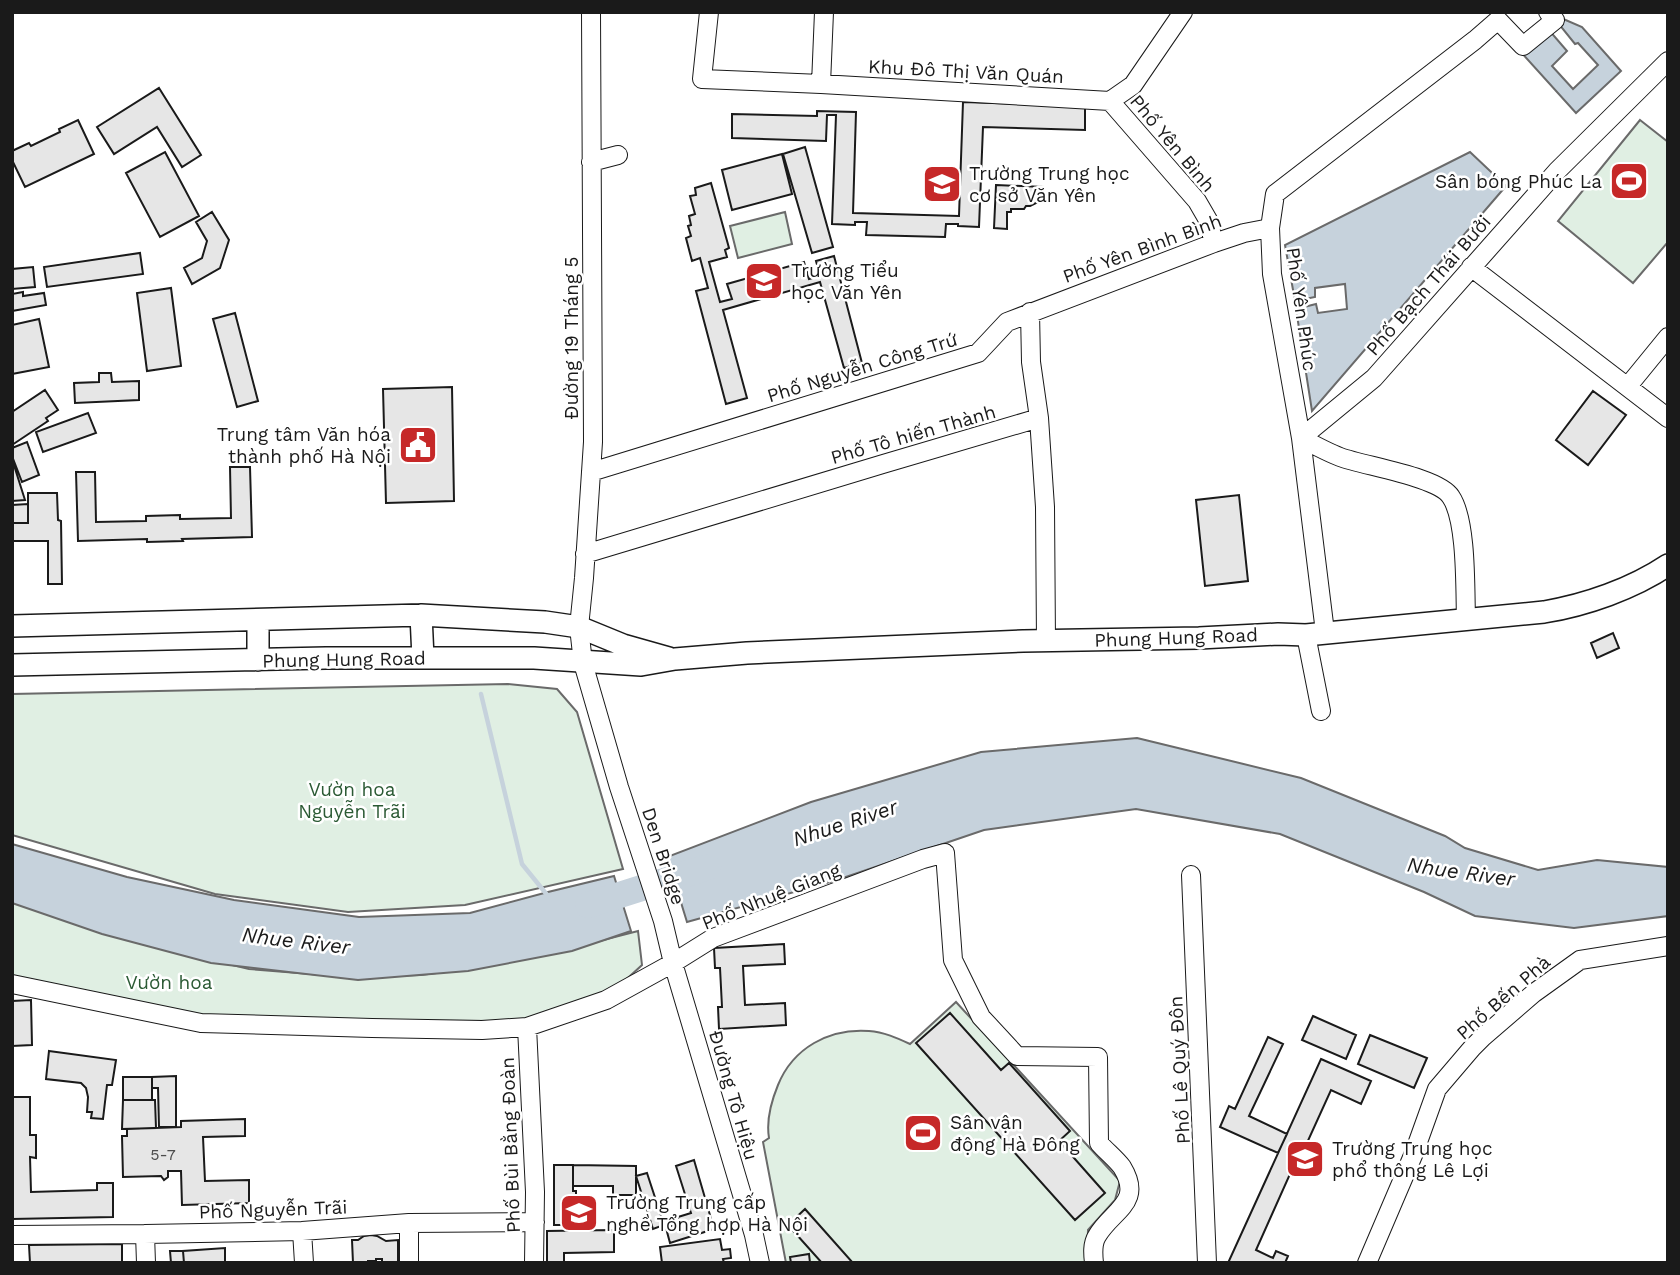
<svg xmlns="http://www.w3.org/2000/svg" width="1680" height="1275" viewBox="0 0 1680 1275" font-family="'Work Sans',sans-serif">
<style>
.green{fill:#e0efe3;stroke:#6a6a6a;stroke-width:2}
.water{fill:#c6d2dc;stroke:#6a6a6a;stroke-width:2}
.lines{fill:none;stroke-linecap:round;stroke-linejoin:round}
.stream{stroke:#c6d2dc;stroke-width:4.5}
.river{stroke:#c6d2dc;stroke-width:26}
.building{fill:#e6e6e6;stroke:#1a1a1a;stroke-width:2}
.minor-casing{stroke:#1a1a1a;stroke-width:20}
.major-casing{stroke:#1a1a1a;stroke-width:24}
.minor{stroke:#fff;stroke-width:18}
.major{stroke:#fff;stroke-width:21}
.labels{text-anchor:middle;stroke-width:5;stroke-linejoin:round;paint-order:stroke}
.number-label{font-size:16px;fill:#4d4d4d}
.street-label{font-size:19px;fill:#1a1a1a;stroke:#fff}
.poi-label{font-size:19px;fill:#1a1a1a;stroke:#fff;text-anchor:start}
.park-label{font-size:19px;fill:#2b5a34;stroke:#fff}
.water-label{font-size:21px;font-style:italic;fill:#1a1a1a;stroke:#fff}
</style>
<rect width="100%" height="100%" fill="#fff"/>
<!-- green -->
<path class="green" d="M1640 120 1668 142V242L1633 283 1558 221Z
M785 212 792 244 738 258 730 226Z
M508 684 557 689 577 712 623 869 465 905 348 912 215 894 12 835V694Z
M12 899 140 943 249 969 348 977 421 975 467 969 576 947 638 931 642 965 607 997 527 1021 201 1020 12 982Z
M956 1002 1120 1181 1115 1200 1088 1230 1087 1263H786L763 1142 769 1138C766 1120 771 1102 778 1085 793 1048 829 1028 869 1031 884 1032 897 1038 910 1044Z"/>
<!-- water -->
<path class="water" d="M1561 18 1582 27 1621 71 1576 113 1520 51 1549 30 1567 51 1552 66 1573 89 1598 65 1578 43 1575 44 1558 23Z
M1470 152 1506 186 1312 411 1296 309 1316 304 1318 313 1347 309 1345 284 1315 288V297L1295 301 1285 245Z
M1137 738 1301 778 1445 836 1465 848 1538 870 1597 860 1668 867V916L1574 928 1475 916 1424 892 1280 834 1136 809 984 830 837 880 687 922 667 857 811 802 981 752Z
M12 844 127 877 234 900 359 917 470 913 548 892 614 876 631 931 572 951 468 971 358 980 211 963 102 934 12 903Z"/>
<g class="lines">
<!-- stream -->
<path class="stream" d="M481 694 522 864 548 896"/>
<!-- river -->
<path class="river" d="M588 905 708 867"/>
</g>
<!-- building -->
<path class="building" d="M159 88 201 155 182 167 157 127 114 154 97 127Z
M963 102 1085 106V130L983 127 979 227 958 226V224H946L945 237 866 235 867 222H855V225L832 224 836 115H827L826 141 732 138V114L817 116V111L856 112 853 213 959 216Z
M78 120 94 154 25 187 12 160V151L29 143 31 146 60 132 59 129Z
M805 147 833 247 812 253 783 154Z
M165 152 199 216 160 237 126 173Z
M782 154 792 194 732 210 722 170Z
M711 183 729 248 725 250 727 257 709 262 720 302 732 299 727 284 804 262 809 279 820 276 816 261 834 256 862 363 844 368 820 282 723 310 747 398 726 404 696 291 708 288 700 258 692 261 686 238 691 236 688 226 691 225 689 216 695 214 690 196 696 195 695 188Z
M996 185 1043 187 1042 200 1030 206H1026L1024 209H1011V212H1007V229L994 228Z
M212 212 229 240 220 268 192 284 184 268 202 258 207 241 196 222Z
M140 253 143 274 47 287 44 267Z
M33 267 35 287 12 289V269Z
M171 288 181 366 147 371 137 293Z
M23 292V296L44 293 46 305 12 311V294Z
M235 313 258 401 237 407 213 319Z
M39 319 49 367 12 374V325Z
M99 373H111L112 382 139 381V400L75 403 74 383 99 382Z
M452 387 454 501 386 503 383 389Z
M45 390 58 410 46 418 48 421 12 445V412Z
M1593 391 1626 415 1588 465 1556 440Z
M88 413 96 433 43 452 36 432Z
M27 442 39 475 22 482 12 456V448Z
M12 459 25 500 12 501Z
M230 467H250L252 537 182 539 183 541 147 542V539L78 541 76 472H95L96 522 146 521V516L180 515V519L231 518Z
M28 493H57L58 520 61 521 62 584H48V541H12V523H28Z
M1239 495 1248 581 1205 586 1196 500Z
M28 504V523H12V505Z
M1613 633 1619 648 1597 658 1591 643Z
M784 944 785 964 743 966 745 1005 785 1003 786 1025 719 1029 718 1007H722L720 968H715L714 948Z
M31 1000 32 1045 12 1046V1001Z
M950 1013 1001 1070 1009 1063 1070 1131 1059 1141 1105 1193 1075 1220 916 1043Z
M1313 1016 1356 1035 1346 1059 1302 1040Z
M1370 1035 1427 1058 1414 1088 1358 1064Z
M1268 1037 1283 1044 1249 1116 1287 1134 1278 1153 1220 1127 1229 1106 1235 1109Z
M49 1051 116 1060 112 1085H107L103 1119 91 1118 92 1112H87L88 1097 86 1088 81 1083 46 1079Z
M1321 1059 1371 1081 1361 1104 1331 1090 1306 1145 1317 1151 1308 1171 1294 1165 1256 1250 1273 1258 1276 1251 1288 1256 1285 1263H1228Z
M176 1076V1127H159L158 1088H152V1077Z
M123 1077H152V1100H123Z
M12 1097H30V1135H36V1158L30 1157 31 1192 97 1190V1183H113V1217L12 1219Z
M123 1100H155L156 1128 122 1129Z
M245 1119V1136L203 1137 205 1181 249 1180V1203L182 1205 181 1171H168V1177L164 1180 161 1176 123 1177 122 1136H127V1129L181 1127V1121Z
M694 1160 714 1229 670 1243 666 1228 679 1223 678 1217 691 1213 676 1166Z
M554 1165H573V1191H576V1202H573V1225H554Z
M573 1165 636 1166V1195H613V1186H573Z
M647 1173 664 1225 653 1229 636 1176Z
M805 1209 853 1263H822L788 1225Z
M614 1230V1252L564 1253V1263H547V1231Z
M371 1235 377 1236 386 1241 398 1240V1263H382V1259H376V1261H368V1263H353L352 1240H358L364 1236Z
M720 1239 722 1250 730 1249 731 1258 723 1259 724 1263H662L660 1247Z
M122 1244V1263H30L29 1245Z
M225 1248V1263H184L183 1251Z
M170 1251H183L184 1263H171Z
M809 1254 810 1263H791L790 1257Z"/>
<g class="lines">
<!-- minor casing -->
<g class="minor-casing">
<path id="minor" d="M591 12 593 442 584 578 579 627 583 663 619 787 663 921 673 963 754 1235 760 1263
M709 12 702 79 821 84 1110 101
M821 84 824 12
M1110 101 1197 201 1208 220 1214 243
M1110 101 1133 85 1183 12
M591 162 618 155
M1471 267 1668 418
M1030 312 1031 362 1039 418 1045 507 1046 641
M1628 386 1668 337
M591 472 978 353 1007 322 1214 243 1244 233 1270 228
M585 554 883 464 1039 418
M1466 620C1465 589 1467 521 1451 497 1439 477 1364 466 1340 457 1327 452 1314 445 1301 438L1374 378 1557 171 1668 61
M1325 632 1301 438 1272 274 1270 228 1275 194 1475 40 1498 20 1523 46 1555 20 1548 12
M1306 635 1321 711
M1191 875 1207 1263
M12 984 201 1023 372 1028 482 1030 527 1027 606 1000 673 963 713 938 923 859 945 853 953 960 981 1017 1017 1056 1098 1057 1099 1143C1106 1151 1116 1159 1122 1167 1144 1203 1112 1210 1097 1236 1092 1244 1093 1254 1094 1263
M527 1027 535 1192 534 1263
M302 1231 304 1263
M145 1234 146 1263
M12 1235 145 1234 302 1231 409 1223 535 1222
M409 1263V1223
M1367 1263 1414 1153 1437 1089 1472 1048 1483 1037 1534 993 1580 960 1668 946"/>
</g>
<!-- major casing -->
<g class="major-casing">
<path id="major" d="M421 615 423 658
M258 620V660
M12 626 421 615 545 622 579 627 623 645 669 658
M12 665 326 658H534L641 665 675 659 747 653 1023 641 1199 638 1278 634 1306 635 1544 612C1586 605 1632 589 1668 565"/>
</g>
<!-- minor -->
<use href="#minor" class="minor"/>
<!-- major -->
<use href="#major" class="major"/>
</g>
<!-- icons -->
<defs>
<g id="stadium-square" transform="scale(2.0125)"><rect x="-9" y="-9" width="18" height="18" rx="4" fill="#c62828" stroke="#fff"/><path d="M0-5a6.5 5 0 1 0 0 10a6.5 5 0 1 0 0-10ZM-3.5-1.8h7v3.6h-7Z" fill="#fff"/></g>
<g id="school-square" transform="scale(2.0125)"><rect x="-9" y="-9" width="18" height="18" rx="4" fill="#c62828" stroke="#fff"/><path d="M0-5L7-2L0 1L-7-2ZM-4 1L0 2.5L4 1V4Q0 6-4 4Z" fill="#fff"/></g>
<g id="civic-square" transform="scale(2.0125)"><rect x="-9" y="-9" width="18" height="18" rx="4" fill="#c62828" stroke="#fff"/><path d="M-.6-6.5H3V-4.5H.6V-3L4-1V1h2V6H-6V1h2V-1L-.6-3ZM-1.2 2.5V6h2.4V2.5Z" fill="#fff"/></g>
</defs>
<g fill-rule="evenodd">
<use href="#stadium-square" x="1629" y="181"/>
<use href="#school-square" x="942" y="184"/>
<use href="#school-square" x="764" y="281"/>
<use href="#civic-square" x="418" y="445"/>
<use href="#stadium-square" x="923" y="1133"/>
<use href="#school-square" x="1305" y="1159"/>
<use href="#school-square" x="579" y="1213"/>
</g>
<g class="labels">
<!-- number labels -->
<g class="number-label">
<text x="163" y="1160">5-7</text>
</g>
<!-- street labels -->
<g class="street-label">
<text transform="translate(966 71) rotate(3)" y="7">Khu Đô Thị Văn Quán</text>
<text transform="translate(1173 143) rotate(50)" y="7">Phố Yên Bình</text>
<text transform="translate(1142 248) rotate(-20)" y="7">Phố Yên Bình Bình</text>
<text transform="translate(1428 285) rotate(-49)" y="7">Phố Bạch Thái Bưởi</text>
<text transform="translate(1302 309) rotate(82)" y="7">Phố Yên Phúc</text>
<text transform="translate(571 338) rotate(-90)" y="7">Đường 19 Tháng 5</text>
<text transform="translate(862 367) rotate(-17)" y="7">Phố Nguyễn Công Trứ</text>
<text transform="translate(913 434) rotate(-16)" y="7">Phố Tô hiến Thành</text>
<text transform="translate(1176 637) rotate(-2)" y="7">Phung Hung Road</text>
<text transform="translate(344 659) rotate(-1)" y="7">Phung Hung Road</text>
<text transform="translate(664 856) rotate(72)" y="7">Den Bridge</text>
<text transform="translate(771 896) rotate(-22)" y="7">Phố Nhuệ Giang</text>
<text transform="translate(1503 997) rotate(-41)" y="7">Phố Bến Phà</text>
<text transform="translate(1179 1070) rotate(-93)" y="7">Phố Lê Quý Đôn</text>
<text transform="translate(734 1095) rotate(74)" y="7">Đường Tô Hiệu</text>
<text transform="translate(510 1145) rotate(-92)" y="7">Phố Bùi Bằng Đoàn</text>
<text transform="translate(273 1209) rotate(-2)" y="7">Phố Nguyễn Trãi</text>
</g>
<!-- poi labels -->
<g class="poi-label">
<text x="969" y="180">Trường Trung học<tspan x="969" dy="22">cơ sở Văn Yên</tspan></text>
<text x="1602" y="188" text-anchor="end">Sân bóng Phúc La</text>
<text x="791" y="277">Trường Tiểu<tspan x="791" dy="22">học Văn Yên</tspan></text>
<text x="391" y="441" text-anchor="end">Trung tâm Văn hóa<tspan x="391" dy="22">thành phố Hà Nội</tspan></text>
<text x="950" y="1129">Sân vận<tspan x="950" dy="22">động Hà Đông</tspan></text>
<text x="1332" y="1155">Trường Trung học<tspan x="1332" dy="22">phổ thông Lê Lợi</tspan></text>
<text x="606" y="1209">Trường Trung cấp<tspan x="606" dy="22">nghề Tổng hợp Hà Nội</tspan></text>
</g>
<!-- park labels -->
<g class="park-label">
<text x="352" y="796">Vườn hoa<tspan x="352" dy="22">Nguyễn Trãi</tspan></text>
<text x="169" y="989">Vườn hoa</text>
</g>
<!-- water labels -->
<g class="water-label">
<text transform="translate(845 823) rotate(-18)" y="7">Nhue River</text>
<text transform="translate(1461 872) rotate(8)" y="7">Nhue River</text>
<text transform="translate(296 941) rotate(7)" y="7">Nhue River</text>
</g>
</g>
<!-- border -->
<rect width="1680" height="1275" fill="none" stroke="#1a1a1a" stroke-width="28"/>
</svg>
